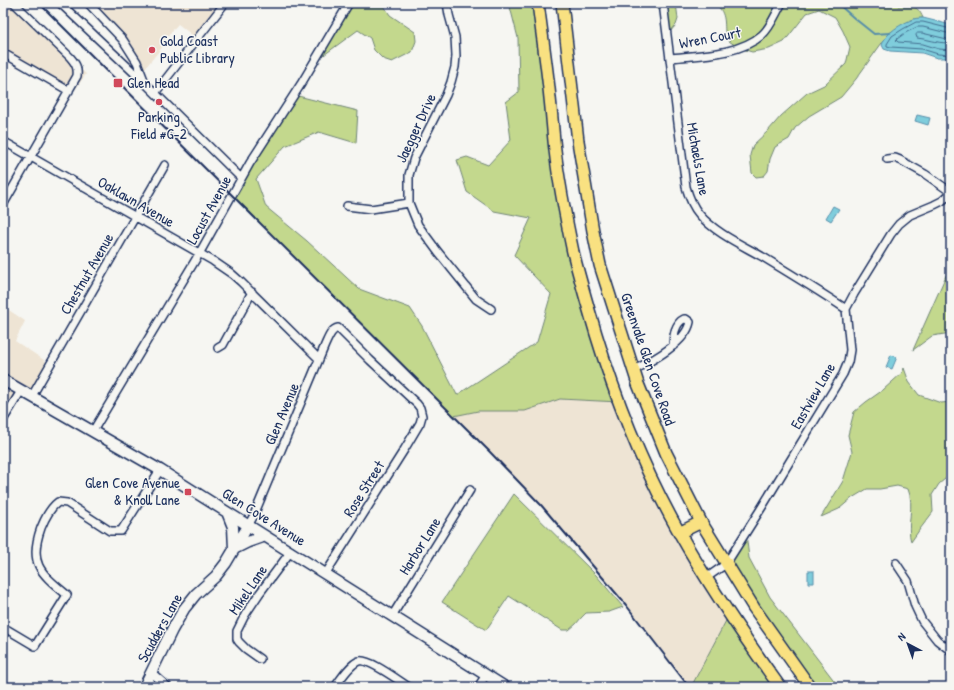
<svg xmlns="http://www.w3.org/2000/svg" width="954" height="690" viewBox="0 0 954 690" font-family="'Patrick Hand',sans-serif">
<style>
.built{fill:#eee4d4}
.green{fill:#c3d88d;stroke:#6f8476}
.water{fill:#7fcddc;stroke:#578eaa}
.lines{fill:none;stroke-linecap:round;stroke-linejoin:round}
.shore{stroke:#436e90;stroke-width:1}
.stream{stroke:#578eaa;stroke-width:2}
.street-casing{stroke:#1b2f5e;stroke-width:10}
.secondary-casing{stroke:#1b2f5e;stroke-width:13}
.primary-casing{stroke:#1b2f5e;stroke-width:14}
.street{stroke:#f6f6f2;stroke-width:7}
.secondary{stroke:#f6f6f2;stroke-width:10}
.primary{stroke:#f9e181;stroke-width:11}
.rail{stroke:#1b2f5e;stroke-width:2}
.poi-dot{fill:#d1495b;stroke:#f6f6f2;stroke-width:1.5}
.labels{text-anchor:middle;stroke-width:3;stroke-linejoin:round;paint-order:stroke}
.street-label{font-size:15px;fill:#1b2f5e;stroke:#f6f6f2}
.poi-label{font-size:15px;fill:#1b2f5e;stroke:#f6f6f2;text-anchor:start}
</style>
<rect width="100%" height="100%" fill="#f6f6f2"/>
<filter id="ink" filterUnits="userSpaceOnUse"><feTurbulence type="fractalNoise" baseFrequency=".025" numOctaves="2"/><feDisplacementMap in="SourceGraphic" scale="8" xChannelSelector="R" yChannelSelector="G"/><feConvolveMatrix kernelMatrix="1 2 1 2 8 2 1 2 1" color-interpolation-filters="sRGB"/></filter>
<g filter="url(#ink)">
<!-- built -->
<path class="built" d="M3 3H9L86 74 72 94 11 56 3 68Z
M88 3H225L197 39 178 24 162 43 164 45 141 73 137 62Z
M3 306 25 321 15 341 50 364 32 397 20 391 3 420Z
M560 399 619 402 640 454 729 615 691 687H689L626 605 541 505 454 416 478 411H525Z"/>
<!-- green -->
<path class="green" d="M349 3H382L390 15 415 32 416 41 412 52 392 62 383 59 374 50 370 38 358 30 313 63Z
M509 3H538L565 214 619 402 560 399 525 411H478L454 416 232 195 294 95 358 111 356 143 319 132 285 146 256 179 266 207 307 241 359 289 410 308 422 326 457 395 537 342 551 294 514 255 531 218 494 211 467 192 457 160 467 157 488 165 511 140 506 102 519 92 518 38Z
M654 3H676L678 19 676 25 667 35C664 24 662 11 654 3Z
M715 3H898V6C912 6 917 4 923 18L914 19 889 33 856 79 841 97 809 116 795 128 789 139 775 147 770 159 768 171 764 176 756 177 752 173 750 155 753 145 768 131 781 116 807 93 824 85 846 64 850 47 843 31 835 17 819 9 807 13 784 42 769 49 752 52 739 48 726 39C723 24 728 15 715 3Z
M951 267V333L932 336 913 350 948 271Z
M904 368 909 382 919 395 941 403 951 402V474L939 484 932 495 933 512 920 529 911 542C906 525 915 505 908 489L897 486 880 489H867L852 498 839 509 821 517 843 481 852 452 848 435 854 412 866 402 883 390 902 373Z
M514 494 596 575 623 607 609 612 586 613 581 618 576 624 569 630H562L509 596 486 630 442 602Z
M746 533 749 558 770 597 839 687H810L726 564Z
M729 615 780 687H691Z"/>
<!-- water -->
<path class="water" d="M923 18 951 25V58H937L922 53 890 51 884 49 882 45C885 33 902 23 914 19 917 18 920 18 923 18Z
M917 115 930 118 928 125 915 121Z
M833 206 839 209 831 221 826 218Z
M891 355 897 357 892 369 886 367Z
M808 571H814V583H808Z"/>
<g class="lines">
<!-- shore -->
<path class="shore" d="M951 29 923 22H916L903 29 892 36 887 44V46L891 47 922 49 938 54 951 55
M918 33H922L947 39 948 42 947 43C937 43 928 39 917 38L916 35Z
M951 34 923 27H917L905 33 897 39 896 40 898 42 923 44 939 49 951 50"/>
<!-- stream -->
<path class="stream" d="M837 3 854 18 874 34 890 33"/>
<!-- street casing -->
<g class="street-casing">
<path id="street" d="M60 3 146 84 241 178
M88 3 123 40 137 62 144 80
M447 3 449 15 455 37 456 56 455 67 451 82 446 95 414 158 409 175V203L418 225 438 252 476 299 491 309
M663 3 686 187C689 197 692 206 699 214 715 233 742 245 763 257 791 274 819 291 846 309
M3 53 69 91
M670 58C699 55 739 55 762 35 771 27 776 13 782 3
M155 93 225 3
M3 141 213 261 232 274 241 282 319 359
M887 159 895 158 900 160 925 174 951 192
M3 205 77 76C78 68 76 64 70 57L14 3
M347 206 371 209 409 203
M218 348 223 345 252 292
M634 370C651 361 686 343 690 322L686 319H684C675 323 673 337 673 346
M32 396 165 165
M3 420 21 391
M93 431 199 254 250 163 301 84 349 3
M248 526 254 515 325 345C328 339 331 329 338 328L370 360 417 404 420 408 422 416 420 423 404 450 326 573
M896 563 908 581 915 606 922 621 937 640 951 651
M706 578 726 564 762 507 843 374 848 362 850 350 846 309 854 294 891 234 899 224 910 215 934 205 942 201 951 193
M392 616 470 490
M3 627 35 646 67 595C41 573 28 564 41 528 45 518 50 508 58 502L67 503 110 531H121L160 470
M260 659 246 649 239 642 237 639V631L245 615 259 594 291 551
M152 673 168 687
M335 687C340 680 350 664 359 661 369 658 399 681 409 687
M478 687 486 675"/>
</g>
<!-- secondary casing -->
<g class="secondary-casing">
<path id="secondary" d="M3 380 160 470 505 687
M227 512 233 527 234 549
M234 549 248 542 265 536
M144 687 172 630 184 609 196 594 216 576 226 563 248 526"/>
</g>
<!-- primary casing -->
<g class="primary-casing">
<path id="primary" d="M538 3C542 35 547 67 550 98 552 116 553 133 555 150 559 184 566 219 573 252 580 280 588 307 596 334 617 403 644 470 679 532 709 586 744 637 780 687
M562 3 578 141 593 231 600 265 638 384 666 453 701 522 754 608 810 687
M679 533 701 522"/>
</g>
<!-- street -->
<use href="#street" class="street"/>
<!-- secondary -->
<use href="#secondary" class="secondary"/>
<!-- primary -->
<use href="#primary" class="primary"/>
<!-- rail -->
<path class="rail" d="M39 3 489 451 541 505 626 605 689 687"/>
</g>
</g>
<!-- markers -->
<g class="poi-dot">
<circle cx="152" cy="50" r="4"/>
<rect x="113" y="78" width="10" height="10" rx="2"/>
<circle cx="159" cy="102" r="4"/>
<rect x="184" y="488" width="8" height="8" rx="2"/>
</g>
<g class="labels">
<!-- street labels -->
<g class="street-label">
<text transform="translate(710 38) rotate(-11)" y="5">Wren Court</text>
<text transform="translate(416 128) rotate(-65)" y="5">Jaegger Drive</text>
<text transform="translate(698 159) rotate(80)" y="5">Michaels Lane</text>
<text transform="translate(136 202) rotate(30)" y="5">Oaklawn Avenue</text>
<text transform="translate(209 210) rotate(-61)" y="5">Locust Avenue</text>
<text transform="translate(87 274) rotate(-60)" y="5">Chestnut Avenue</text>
<text transform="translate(648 359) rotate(71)" y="5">Greenvale Glen Cove Road</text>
<text transform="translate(813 396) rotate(-60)" y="5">Eastview Lane</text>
<text transform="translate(282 414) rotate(-67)" y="5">Glen Avenue</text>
<text transform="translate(364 489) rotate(-58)" y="5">Rose Street</text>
<text transform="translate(264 517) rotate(32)" y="5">Glen Cove Avenue</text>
<text transform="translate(420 546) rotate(-58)" y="5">Harbor Lane</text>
<text transform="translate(248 590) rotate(-56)" y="5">Mikel Lane</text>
<text transform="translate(160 628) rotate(-61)" y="5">Scudders Lane</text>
</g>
<!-- poi labels -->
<g class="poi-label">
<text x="160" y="46">Gold Coast<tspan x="160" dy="17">Public Library</tspan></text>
<text x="127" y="88">Glen Head</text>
<text x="159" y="122" text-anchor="middle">Parking<tspan x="159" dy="17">Field #G-2</tspan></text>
<text x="180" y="488" text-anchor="end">Glen Cove Avenue<tspan x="180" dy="17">&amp; Knoll Lane</tspan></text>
</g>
</g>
<!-- margin -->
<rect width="954" height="690" fill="none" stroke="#f6f6f2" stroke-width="16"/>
<rect x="8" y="8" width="938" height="674" fill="none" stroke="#1b2f5e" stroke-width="1.5" filter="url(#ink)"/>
<!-- north arrow -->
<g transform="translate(908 644) rotate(319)" stroke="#f6f6f2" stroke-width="3" paint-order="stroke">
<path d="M0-3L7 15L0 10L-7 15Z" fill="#1b2f5e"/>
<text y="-6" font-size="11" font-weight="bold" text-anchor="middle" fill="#1b2f5e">N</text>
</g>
</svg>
